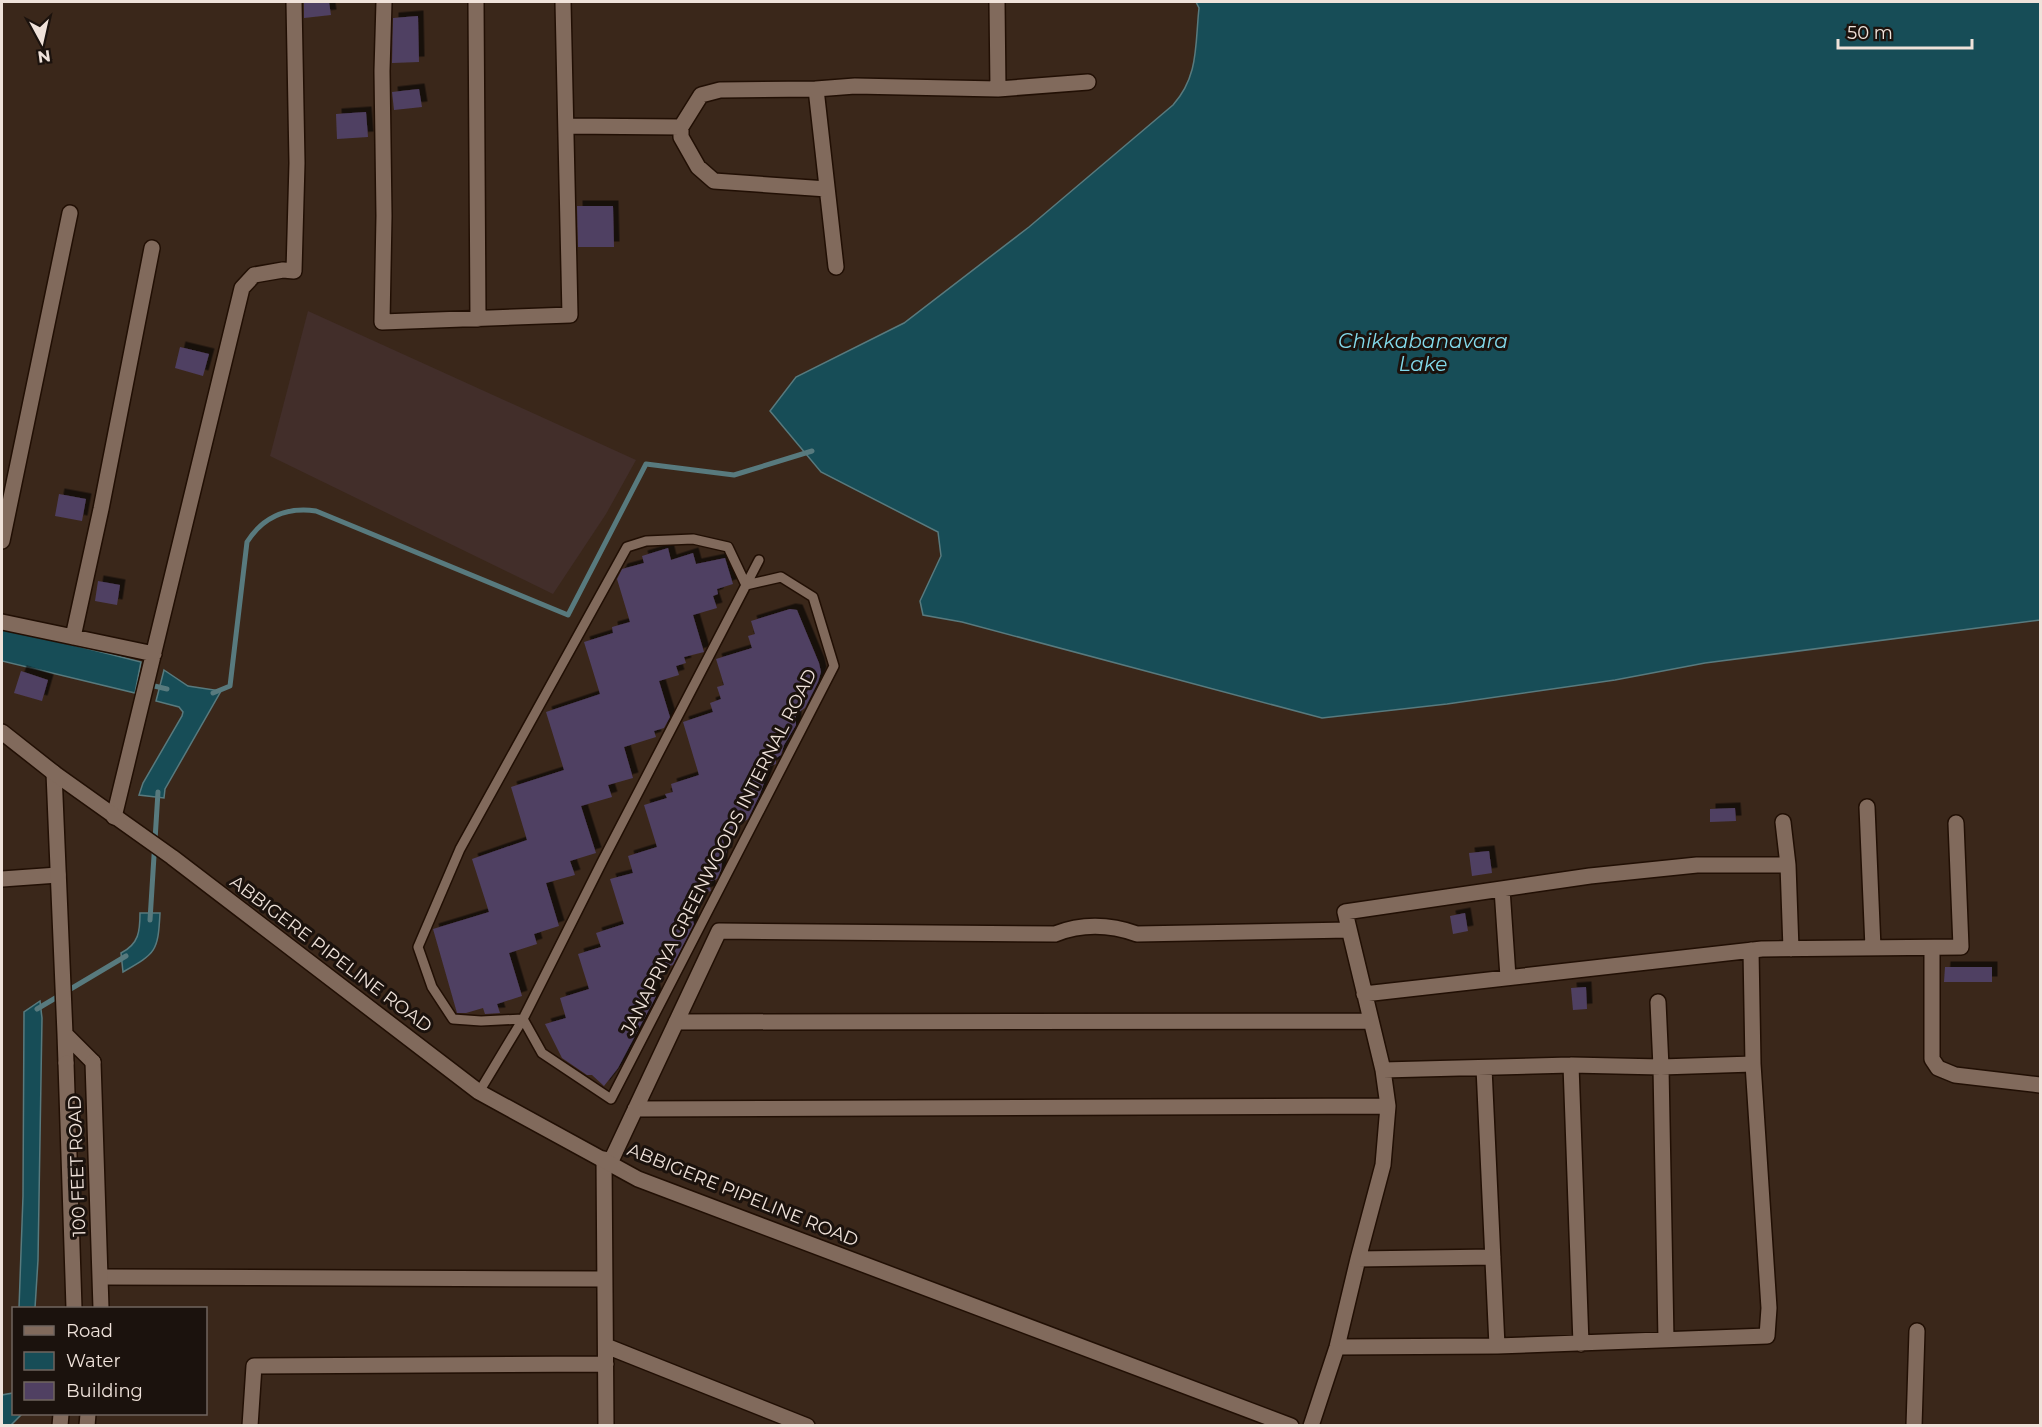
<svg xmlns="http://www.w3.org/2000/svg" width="2042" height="1427" viewBox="0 0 2042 1427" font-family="Montserrat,sans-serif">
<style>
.industrial{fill:#422e2a}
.water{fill:#174d57;stroke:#587a7e;stroke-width:1.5}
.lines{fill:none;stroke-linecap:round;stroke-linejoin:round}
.stream{stroke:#587a7e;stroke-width:5}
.building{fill:#504062;filter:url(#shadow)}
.service-casing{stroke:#210f04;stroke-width:12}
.minor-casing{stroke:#210f04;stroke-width:18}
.tertiary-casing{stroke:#210f04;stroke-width:18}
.secondary-casing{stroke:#210f04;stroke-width:18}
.service{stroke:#816a5c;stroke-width:9}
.minor{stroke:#816a5c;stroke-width:15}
.tertiary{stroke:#816a5c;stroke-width:15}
.secondary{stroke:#816a5c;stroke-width:15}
.labels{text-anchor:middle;stroke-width:6;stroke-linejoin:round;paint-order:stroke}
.street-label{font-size:18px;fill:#efe2da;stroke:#1b120d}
.water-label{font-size:20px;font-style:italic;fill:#83daeb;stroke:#1b120d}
</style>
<defs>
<filter id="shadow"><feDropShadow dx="5.5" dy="-5.5" stdDeviation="0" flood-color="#0009"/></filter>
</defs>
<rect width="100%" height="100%" fill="#3a271a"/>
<!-- industrial -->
<path class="industrial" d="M308 311 636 460 606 514 553 594 270 456Z"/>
<!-- water -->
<path class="water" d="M1196 2H2040V620L1705 663 1615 680 1447 704 1322 718 962 622 923 615 920 601 941 556 938 532 821 472 770 411 796 377 904 323 1029 227 1173 105C1199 76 1195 45 1199 8Z
M2 627 141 662 135 693 2 661Z
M164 670 188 686 221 691 165 789 164 798 139 795 143 783 182 716 183 712 179 707 156 701Z
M140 913H160C158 952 156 953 123 972L121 953C139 944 140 931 140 913Z
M40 1001 42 1018 38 1260 35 1308H19L23 1196 24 1012Z
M13 1393 14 1414H22L11 1425H2V1395Z"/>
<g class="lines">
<!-- stream -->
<path class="stream" d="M146 684 167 689
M213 693 230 686 247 542C263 517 287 507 316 511L568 615 646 464 734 475 812 451
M150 920 158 792
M37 1009 126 956"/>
</g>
<!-- building -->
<path class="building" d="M304 2H329L331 15 304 18Z
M418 16 419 62 392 63 393 18Z
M419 89 422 107 394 110 392 92Z
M366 112 368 137 337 139 336 114Z
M577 206H613L614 247H578Z
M180 347 209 354 203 376 175 368Z
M59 494 86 499 82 521 55 516Z
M668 548 671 560 693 553 696 564 725 558 733 584 717 589 718 594 713 596 717 608 693 615 704 652 684 657 686 663 676 666 679 675 659 681 670 717 664 728 654 731 656 737 624 747 633 778 608 785 612 797 581 806 596 853 570 861 575 875 546 883 559 926 534 934 537 944 509 953 522 996 497 1004 500 1013 485 1014 483 1008 466 1013H457L433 929 489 912 472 859 527 840 511 787 564 770 546 712 600 694 584 642 613 633 612 627 630 622 617 579 622 569 644 563 642 556Z
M98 581 120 585 117 605 95 601Z
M790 609 797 610 819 663 821 672 818 682 805 708 796 714V725L784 745 781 755 776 758V764L770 766 760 794 748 819 722 837 727 853 723 854 721 870 717 879 709 882 711 891 686 898 694 924 673 965 651 971 656 996 653 1002 618 1068 604 1086 592 1075H587L562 1058 545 1024 566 1018 560 998 589 989 578 954 601 947 596 933 624 924 610 879 633 873 628 856 657 847 644 805 667 798 665 794 673 792 671 784 699 775 683 722 713 712 710 703 721 699 717 687 724 685 716 659 752 648 748 636 755 634 751 621Z
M21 671 48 680 42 701 14 693Z
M1735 808 1736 821 1710 822V809Z
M1489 851 1492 873 1472 876 1469 853Z
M1465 913 1468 931 1453 934 1450 916Z
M1945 967H1992V982H1944Z
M1586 987 1587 1009 1573 1010 1571 988Z"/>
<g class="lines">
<!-- service casing -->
<g class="service-casing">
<path id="service" d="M693 539 728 547 746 585 781 577 813 597 834 666 611 1099 542 1053 523 1019 481 1021 453 1019 432 987 418 947 460 849 627 547 646 541Z
M479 1092 523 1019 603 860 759 560"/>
</g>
<!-- minor casing -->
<g class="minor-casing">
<path id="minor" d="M384 2 382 71 384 216 382 322 570 315 563 2
M476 2 478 319
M997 2 998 89
M816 89 836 267
M566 126 681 127
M827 189 714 181 698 167 681 137V127L701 95 720 90 816 89 855 86 998 89 1088 82
M2 541 70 213
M2 622 154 654
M73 637 101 509 152 248
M1867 807 1873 948
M114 817 242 288 254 275 283 270 294 271 297 163 294 2
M1783 822 1788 865 1791 949
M2 879 58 875
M1502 889 1508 977
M1932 948V1059L1938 1068 1955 1075 2040 1085
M1364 994 1762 949 1961 947 1956 823
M1658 1002 1661 1067 1666 1340
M676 1022 1370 1021
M1571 1065 1581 1344
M1484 1068 1497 1346
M1383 1070 1571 1065 1661 1067 1753 1064 1751 950
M635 1109 1388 1106
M604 1159 606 1426
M610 1163 719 931 1055 934C1083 923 1109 924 1137 934L1349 930
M1358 1259 1493 1257
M101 1277 601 1279
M606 1346 807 1426
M1337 1347 1497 1346 1767 1336 1769 1308 1753 1064
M250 1426 254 1366 606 1364
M1311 1426 1337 1347 1358 1259 1383 1165 1388 1106 1383 1070 1345 912 1590 876 1697 865H1788
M1914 1426 1917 1331"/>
</g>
<!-- tertiary casing -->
<g class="tertiary-casing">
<path id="tertiary" d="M54 773 65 1034
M66 1063 65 1034 93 1062"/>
</g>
<!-- secondary casing -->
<g class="secondary-casing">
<path id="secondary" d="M2 732 54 773 172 857 479 1092 638 1179 1291 1426
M93 1062 101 1308
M66 1063 74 1308
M60 1426 61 1414
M87 1426 88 1414"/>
</g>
<!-- service -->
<use href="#service" class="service"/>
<!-- minor -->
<use href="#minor" class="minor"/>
<!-- tertiary -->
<use href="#tertiary" class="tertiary"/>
<!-- secondary -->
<use href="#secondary" class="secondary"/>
</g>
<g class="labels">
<!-- street labels -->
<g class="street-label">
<text transform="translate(719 852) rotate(-63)" y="6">JANAPRIYA GREENWOODS INTERNAL ROAD</text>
<text transform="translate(331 954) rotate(37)" y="6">ABBIGERE PIPELINE ROAD</text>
<text transform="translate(77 1166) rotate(-92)" y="6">100 FEET ROAD</text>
<text transform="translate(743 1195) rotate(22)" y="6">ABBIGERE PIPELINE ROAD</text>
</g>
<!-- water labels -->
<g class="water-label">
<text x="1423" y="348">Chikkabanavara<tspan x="1423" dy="23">Lake</tspan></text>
</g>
</g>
<!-- border -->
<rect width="2042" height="1427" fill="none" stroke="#efe2da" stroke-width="6"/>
<!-- legend -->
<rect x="12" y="1307" width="195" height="108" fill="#1b120d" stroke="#70655f" stroke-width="1.5"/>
<rect x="24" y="1326" width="30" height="9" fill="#816a5c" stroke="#70655f" stroke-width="1.5"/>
<text x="66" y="1337" font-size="18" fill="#efe2da">Road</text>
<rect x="24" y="1352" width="30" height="18" fill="#174d57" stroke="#70655f" stroke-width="1.5"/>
<text x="66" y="1367" font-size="18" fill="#efe2da">Water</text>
<rect x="24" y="1382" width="30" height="18" fill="#504062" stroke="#70655f" stroke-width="1.5"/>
<text x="66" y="1397" font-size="18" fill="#efe2da">Building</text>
<!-- north arrow -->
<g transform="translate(42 42) rotate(172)" stroke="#1b120d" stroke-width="4.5" paint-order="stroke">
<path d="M0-4.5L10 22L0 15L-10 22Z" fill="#efe2da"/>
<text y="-9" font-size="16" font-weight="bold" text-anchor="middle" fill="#efe2da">N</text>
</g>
<!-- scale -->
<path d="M1838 39v9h134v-9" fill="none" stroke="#efe2da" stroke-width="3"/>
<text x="1847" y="39" font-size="18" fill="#efe2da" stroke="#1b120d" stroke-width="4.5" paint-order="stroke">50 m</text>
</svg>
